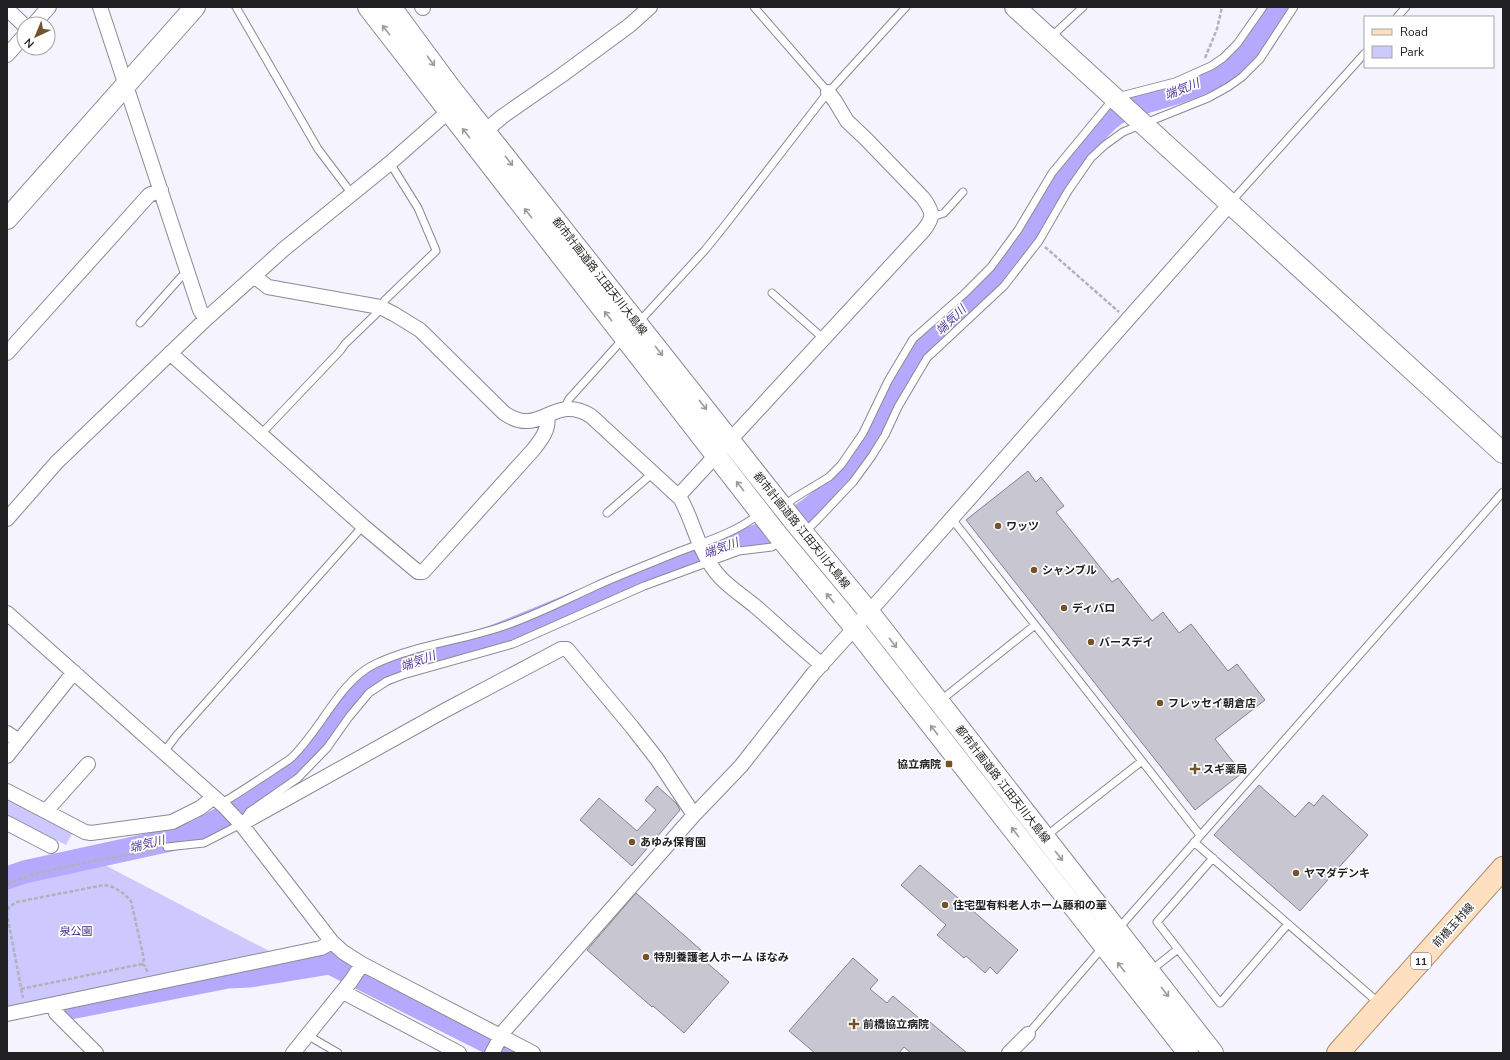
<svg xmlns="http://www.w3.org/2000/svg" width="1510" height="1060" viewBox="0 0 1510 1060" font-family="'Nunito Sans','Noto Sans JP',sans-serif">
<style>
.green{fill:#cdc8fd}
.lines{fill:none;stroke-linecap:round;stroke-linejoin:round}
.river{stroke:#b4a9fd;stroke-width:23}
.building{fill:#c7c6d1;stroke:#83838c}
.lane-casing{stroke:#8b8a94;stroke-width:9}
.street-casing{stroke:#8b8a94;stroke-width:16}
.secondary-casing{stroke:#8b8a94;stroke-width:22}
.primary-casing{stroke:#b18e6d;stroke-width:24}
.path{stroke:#b2b1ba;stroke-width:2.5;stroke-dasharray:4 2;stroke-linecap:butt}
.lane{stroke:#fff;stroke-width:7}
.street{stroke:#fff;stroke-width:14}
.secondary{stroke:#fff;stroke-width:20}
.primary{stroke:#fedfbf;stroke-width:22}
.oneway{stroke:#9b9b9c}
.poi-dot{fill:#75522b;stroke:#fff;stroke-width:1.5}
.labels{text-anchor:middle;stroke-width:3.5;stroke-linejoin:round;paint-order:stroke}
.shield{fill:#fff;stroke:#646466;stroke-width:1}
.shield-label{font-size:10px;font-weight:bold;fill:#212124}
.street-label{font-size:11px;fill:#212124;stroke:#fff}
.poi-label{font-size:11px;font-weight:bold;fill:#212124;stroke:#fff;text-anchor:start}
.park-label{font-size:11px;fill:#432a89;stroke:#fff}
.water-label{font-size:12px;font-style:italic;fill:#4d3696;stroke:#fff}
</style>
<rect width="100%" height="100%" fill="#f4f3fe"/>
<!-- green -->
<path class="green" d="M7 797 73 832 66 845 7 815Z
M101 863 271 952 7 1009V887C28 874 75 868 101 863Z"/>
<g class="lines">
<!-- river -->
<path class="river" d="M7 878 24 872 175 839 194 833 206 827 240 807 285 776 307 756 351 697 366 683 408 664 495 636 630 581 773 530C817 511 852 475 875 433 890 407 901 379 917 353 925 341 937 334 947 325 967 306 988 288 1006 266 1035 232 1051 188 1079 153 1089 140 1105 120 1119 112 1138 102 1159 99 1179 92 1197 86 1215 78 1230 67 1251 53 1267 28 1281 7
M70 1008 228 977 250 976 330 963 510 1053"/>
</g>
<!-- building -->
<path class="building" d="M1028 471 1036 482 1041 477 1064 506 1056 512 1112 582 1118 578 1152 621 1163 612 1179 633 1191 624 1228 671 1237 664 1265 700 1215 739 1242 773 1195 810 966 520Z
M1259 785 1295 817 1309 802 1314 806 1323 795 1368 835 1300 911 1214 835Z
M657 786 676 803 680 810 632 866 580 820 599 798 637 831 656 810 645 800Z
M920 865 1018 950 997 974 990 967 985 973 966 956 964 958 937 935 946 925 901 885Z
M636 893 702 951 698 955 729 982 684 1033 653 1006 652 1007 587 950Z
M853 958 878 980 870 989 887 1003 893 996 927 1025 930 1022 967 1053H911L904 1047 899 1053H815L789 1031Z"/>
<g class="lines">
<!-- lane casing -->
<g class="lane-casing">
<path id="lane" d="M236 7 318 149 352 194
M754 7 828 92
M1397 17 1406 7
M1051 37 1083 7
M1230 203 1365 53
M932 217 944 213 963 192
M772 293 824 339
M140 323 181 277 188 274
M638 323 705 250 726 224 825 96 906 7
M567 408V403L569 399 624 338
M261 434 340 351 345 344 376 314 385 300 436 251 435 248 418 208 390 163
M783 506 796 497 829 477 841 465 863 433 888 381 913 339 964 294 991 267 1018 230 1052 173 1109 104 1121 96 1175 82 1211 66 1223 58 1237 44 1263 7
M607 513 654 472
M952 519 1200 835
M804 533 820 517 853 482 872 456 885 435 898 407 927 358 1004 286 1039 241 1068 191 1091 158 1105 145 1123 132 1208 98 1228 87 1242 77 1260 59 1294 7
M940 701 1035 625
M164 752 176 736 363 526
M222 803C239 793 255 782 272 771 278 767 284 763 290 759 320 732 339 681 375 664 415 645 460 641 501 627 534 616 565 600 596 586 620 575 644 566 668 556 699 543 733 535 759 514
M246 817 249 812 298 778 327 748 349 717 369 693 387 681 403 675 513 644 644 586 739 551 772 547 782 540
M1046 836 1142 761
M1194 842 1380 1004
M167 847 204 843 241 824
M1213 858 1157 922 1220 1003 1288 924
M1118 929 1503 492
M1150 971 1178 949
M1028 1034 1103 947
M307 1035 338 1053"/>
</g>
<!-- street casing -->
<g class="street-casing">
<path id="street" d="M100 7 200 310 206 319
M422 7 423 8
M7 9 24 25
M34 24 49 7
M7 55 24 36
M485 131 503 116 562 75 630 25 650 7
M254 276 268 287 380 307 394 314 420 330 504 413C541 439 553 392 591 416L680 498C692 518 696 542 709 562 720 582 738 592 755 606 778 626 799 646 822 665
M7 353 149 195 161 190
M170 353 363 526 418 572H423L533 450C541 440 550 429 547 415
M678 495 683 491 923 231C934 217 934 213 923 198L866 139 847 121 835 101 828 92
M7 519 57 462 206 319 284 249 390 163 449 111
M7 613 224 806 241 824 332 942 343 952 362 964 533 1053
M7 733 19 741
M7 756 74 672
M7 791 85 832 91 833 172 822 200 808 214 797
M46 811 88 764
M7 823 51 846
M241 824 442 712 561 649H567L632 727 657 759 694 815
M343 992 459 1053
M54 1005 56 1013 96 1053
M7 1014 321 948 332 942
M293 1053 351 981 362 964
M492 1053 504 1031 694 815 741 766 813 674 869 612 1230 204
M1009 1053 1028 1034"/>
</g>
<!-- secondary casing -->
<g class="secondary-casing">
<path id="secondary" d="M368 7 777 534 855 628 1188 1053
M391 7 450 87 796 524 869 612 1213 1053
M1015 7 1503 453
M7 219 195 7"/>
</g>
<!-- primary casing -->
<g class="primary-casing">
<path id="primary" d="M1338 1053 1503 868"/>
</g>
<!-- path -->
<path class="path" d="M1205 58 1217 29 1222 7
M1045 247 1119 312
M7 884 34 874 89 862 158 849
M142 964 145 966 148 973
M21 989 142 964 144 959 131 901 123 893 113 887 104 885 17 902 9 907 7 914 23 998"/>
<!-- lane -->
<use href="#lane" class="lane"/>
<!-- street -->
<use href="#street" class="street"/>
<!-- secondary -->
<use href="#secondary" class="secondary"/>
<!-- primary -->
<use href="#primary" class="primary"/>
</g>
<!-- one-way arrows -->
<defs><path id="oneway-shaft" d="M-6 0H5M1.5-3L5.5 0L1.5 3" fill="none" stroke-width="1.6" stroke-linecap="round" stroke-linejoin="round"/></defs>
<g class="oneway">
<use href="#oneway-shaft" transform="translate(386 30) rotate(-128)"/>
<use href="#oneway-shaft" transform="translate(431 61) rotate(53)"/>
<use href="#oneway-shaft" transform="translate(466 133) rotate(-128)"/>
<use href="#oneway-shaft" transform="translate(509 161) rotate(52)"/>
<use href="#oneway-shaft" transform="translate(528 213) rotate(-128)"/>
<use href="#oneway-shaft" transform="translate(608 316) rotate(-128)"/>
<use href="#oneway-shaft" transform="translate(659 351) rotate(52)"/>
<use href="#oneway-shaft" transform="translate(703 405) rotate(52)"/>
<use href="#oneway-shaft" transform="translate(740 486) rotate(-128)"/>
<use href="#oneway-shaft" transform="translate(830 598) rotate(-130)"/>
<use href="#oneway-shaft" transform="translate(893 643) rotate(52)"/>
<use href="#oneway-shaft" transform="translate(934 730) rotate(-128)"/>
<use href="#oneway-shaft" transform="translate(1015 832) rotate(-128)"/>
<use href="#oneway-shaft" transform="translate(1059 856) rotate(52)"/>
<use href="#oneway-shaft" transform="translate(1121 967) rotate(-128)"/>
<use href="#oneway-shaft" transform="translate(1165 992) rotate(52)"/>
</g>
<!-- markers -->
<g class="poi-dot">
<circle cx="998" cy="526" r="4"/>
<circle cx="1034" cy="570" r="4"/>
<circle cx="1064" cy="608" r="4"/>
<circle cx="1091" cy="642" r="4"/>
<circle cx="1160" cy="703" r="4"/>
<rect x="945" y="760" width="8" height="8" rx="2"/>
<path d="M1193 763h4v4h4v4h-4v4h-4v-4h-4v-4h4z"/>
<circle cx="632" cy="842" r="4"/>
<circle cx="1296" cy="873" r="4"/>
<circle cx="945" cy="905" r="4"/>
<circle cx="646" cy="957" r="4"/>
<path d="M852 1018h4v4h4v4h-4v4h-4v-4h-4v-4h4z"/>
</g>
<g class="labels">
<!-- shield labels -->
<rect class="shield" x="1411" y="953" width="20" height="16" rx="3"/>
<g class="shield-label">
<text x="1421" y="965">11</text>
</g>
<!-- street labels -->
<g class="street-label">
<text transform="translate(600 276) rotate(52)" y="4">都市計画道路 江田天川大島線</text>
<text transform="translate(802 530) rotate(51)" y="4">都市計画道路 江田天川大島線</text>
<text transform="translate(1003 784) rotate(52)" y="4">都市計画道路 江田天川大島線</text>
<text transform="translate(1453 925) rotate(-48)" y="4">前橋玉村線</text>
</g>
<!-- poi labels -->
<g class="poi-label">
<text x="1006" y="530">ワッツ</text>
<text x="1042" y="574">シャンブル</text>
<text x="1072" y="612">ディバロ</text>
<text x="1099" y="646">バースデイ</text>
<text x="1168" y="707">フレッセイ朝倉店</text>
<text x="941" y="768" text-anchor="end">協立病院</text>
<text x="1203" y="773">スギ薬局</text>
<text x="640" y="846">あゆみ保育園</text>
<text x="1304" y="877">ヤマダデンキ</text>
<text x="953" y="909">住宅型有料老人ホーム藤和の華</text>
<text x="654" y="961">特別養護老人ホーム ほなみ</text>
<text x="863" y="1028">前橋協立病院</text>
</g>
<!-- park labels -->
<g class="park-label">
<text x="76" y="935">泉公園</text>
</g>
<!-- water labels -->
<g class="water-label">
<text transform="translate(1182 89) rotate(-22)" y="4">端気川</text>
<text transform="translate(951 320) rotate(-44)" y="4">端気川</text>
<text transform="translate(721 548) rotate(-20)" y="4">端気川</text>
<text transform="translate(418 661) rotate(-20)" y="4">端気川</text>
<text transform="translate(147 844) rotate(-14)" y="4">端気川</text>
</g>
</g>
<!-- border -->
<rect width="1510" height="1060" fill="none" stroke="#212124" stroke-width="16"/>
<!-- legend -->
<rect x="1364" y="16" width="130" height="52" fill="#ffffff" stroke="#a6a6a7"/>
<rect x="1372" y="29" width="20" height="6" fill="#fedfbf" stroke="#a6a6a7"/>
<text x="1400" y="36" font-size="12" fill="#212124">Road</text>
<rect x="1372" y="46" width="20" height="12" fill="#cdc8fd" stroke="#a6a6a7"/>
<text x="1400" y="56" font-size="12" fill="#212124">Park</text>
<!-- north arrow -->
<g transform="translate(36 36) rotate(224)"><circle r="19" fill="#ffffff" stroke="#a6a6a7"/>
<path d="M0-3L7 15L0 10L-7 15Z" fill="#75522b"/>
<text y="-6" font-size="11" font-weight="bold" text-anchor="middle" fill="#212124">N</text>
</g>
</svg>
